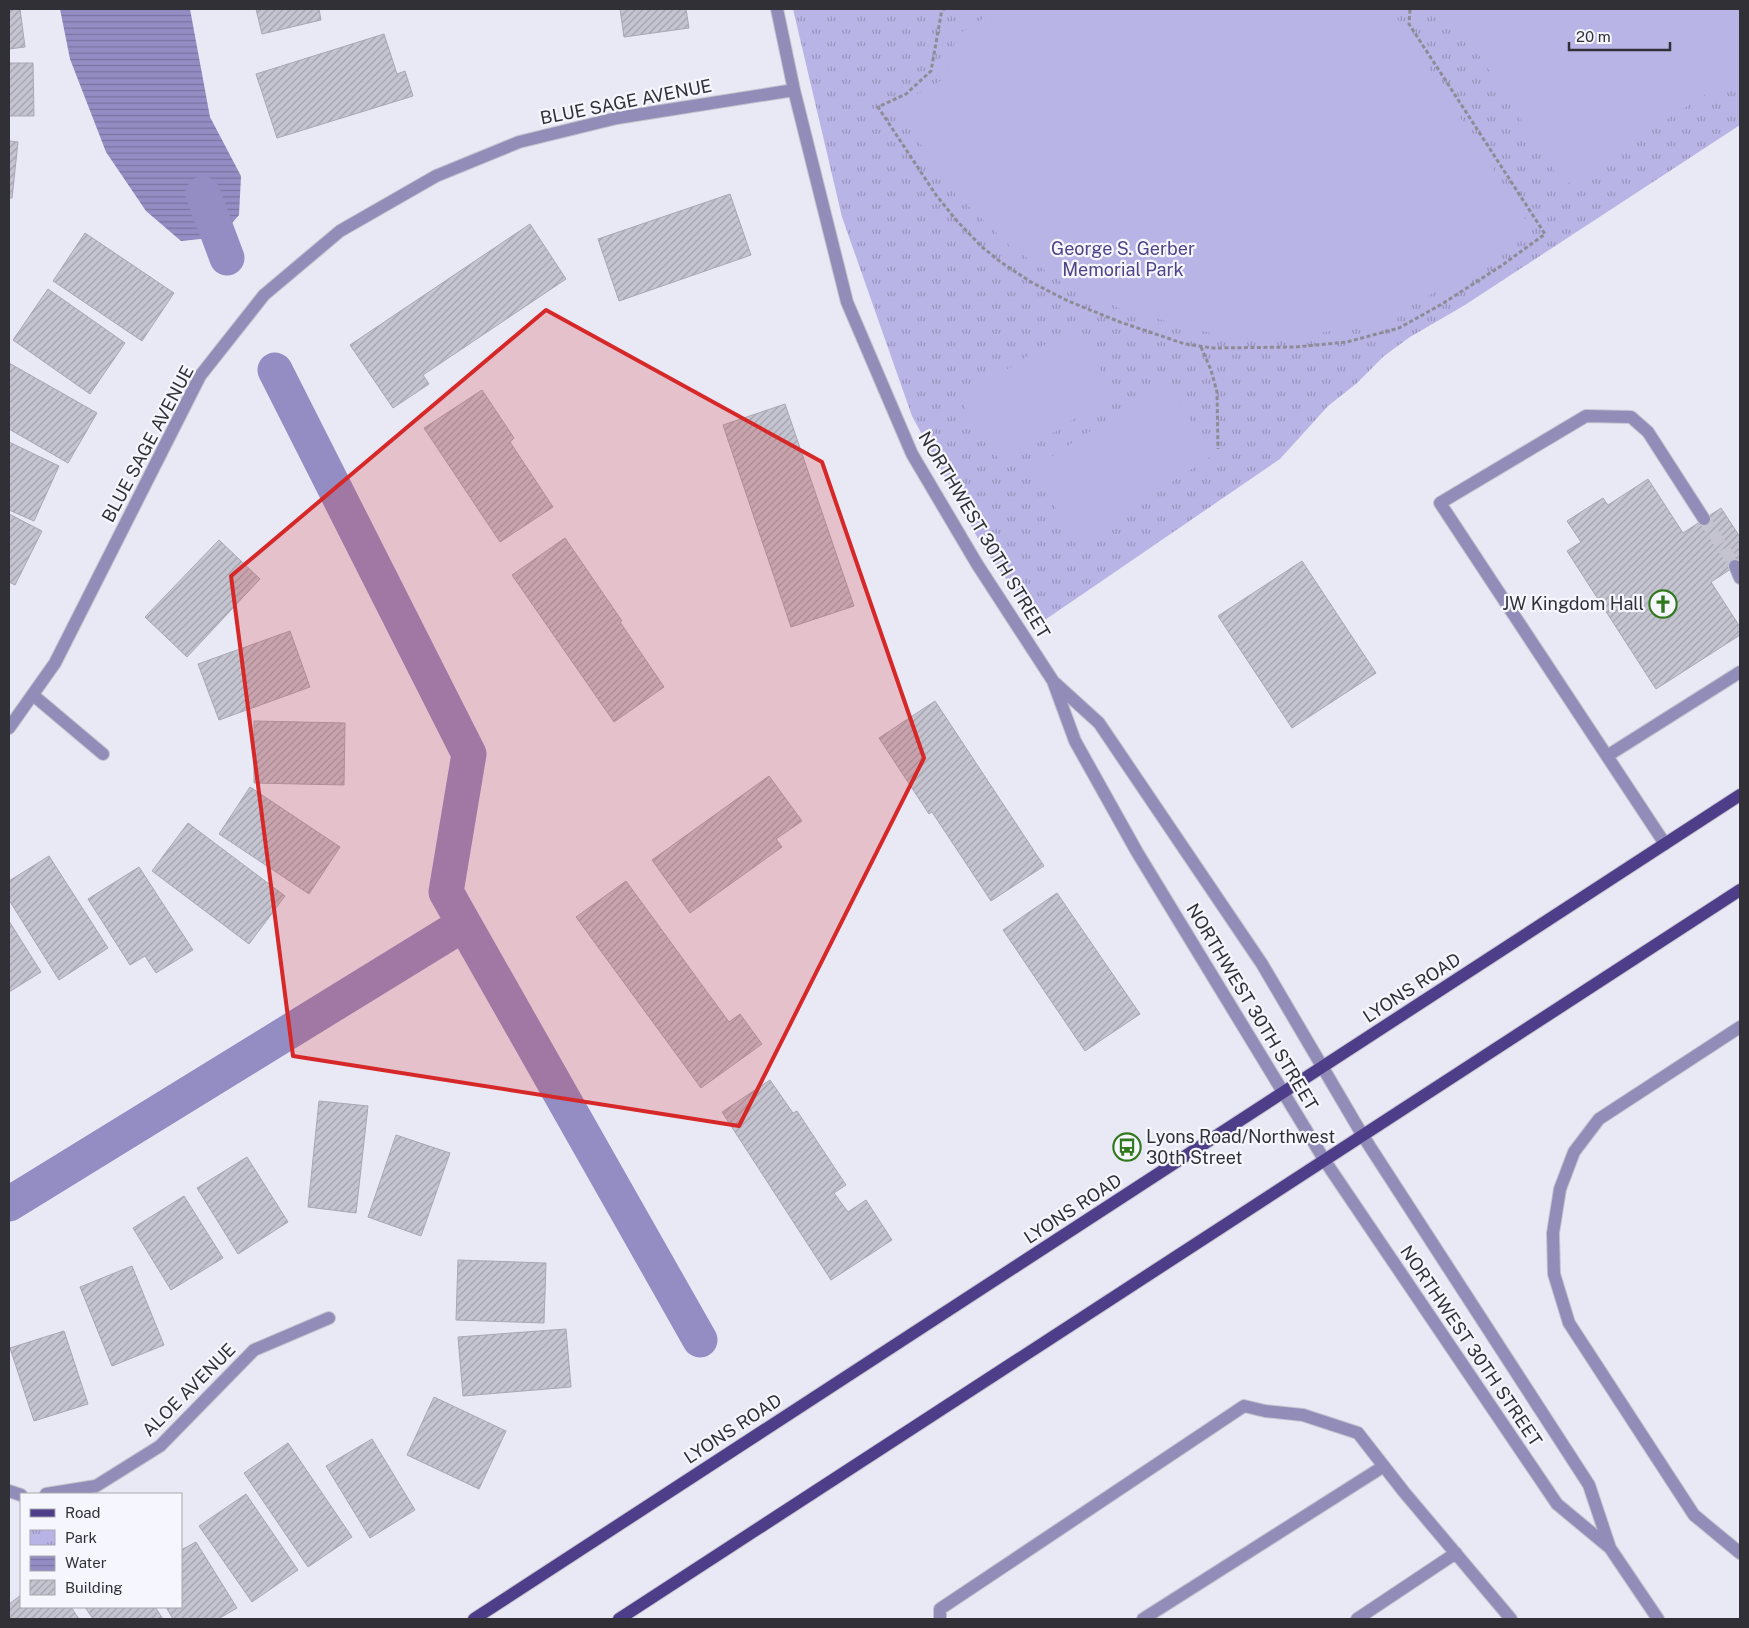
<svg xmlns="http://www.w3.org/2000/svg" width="1749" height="1628" viewBox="0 0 1749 1628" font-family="'Public Sans',sans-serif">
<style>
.park{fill:url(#park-tufts)}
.pitch{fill:#b9b4e6}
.water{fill:url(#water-rules)}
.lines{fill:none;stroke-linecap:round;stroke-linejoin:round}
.canal{stroke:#948dc4;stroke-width:35}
.building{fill:url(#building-hatch);stroke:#a9a7b4}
.minor-tunnel{stroke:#c4c3cf;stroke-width:12;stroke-dasharray:12 6;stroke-linecap:butt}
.minor-casing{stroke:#c4c3cf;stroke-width:14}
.major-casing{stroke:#c4c3cf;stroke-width:14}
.path{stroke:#8d8c96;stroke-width:3;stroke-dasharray:4 2.5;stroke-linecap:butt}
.minor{stroke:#928db8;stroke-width:12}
.major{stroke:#4e3e89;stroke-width:12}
.marked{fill:#d62828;fill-opacity:0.2;stroke:#d62828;stroke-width:4;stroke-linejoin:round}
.labels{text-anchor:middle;stroke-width:4.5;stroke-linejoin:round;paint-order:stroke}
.street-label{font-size:18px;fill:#313036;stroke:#f6f6fe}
.park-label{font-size:18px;fill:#504388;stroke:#f6f6fe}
.poi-label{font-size:18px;fill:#313036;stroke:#f6f6fe;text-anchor:end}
</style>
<defs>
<pattern id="park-tufts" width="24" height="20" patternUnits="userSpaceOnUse" patternTransform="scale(1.25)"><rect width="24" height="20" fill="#b9b4e6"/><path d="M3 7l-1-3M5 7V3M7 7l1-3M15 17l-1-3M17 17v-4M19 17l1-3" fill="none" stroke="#9793bb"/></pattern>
<pattern id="water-rules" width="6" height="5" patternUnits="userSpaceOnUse" patternTransform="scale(1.25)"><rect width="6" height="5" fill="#948dc4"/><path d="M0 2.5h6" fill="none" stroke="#7974a0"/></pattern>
<pattern id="building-hatch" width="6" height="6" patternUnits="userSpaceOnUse" patternTransform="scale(1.25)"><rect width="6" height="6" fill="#c5c4d1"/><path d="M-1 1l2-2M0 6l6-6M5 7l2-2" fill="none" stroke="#a1a0aa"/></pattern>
</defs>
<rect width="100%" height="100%" fill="#e9e8f5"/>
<!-- park -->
<path class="park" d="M793 9H1740V125L1465 305 1410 337 1384 356 1357 383 1328 406 1280 459 1039 624 982 546 912 416 842 217Z"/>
<!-- pitch -->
<path class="pitch" d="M998 9H1391L1528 224 1459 279 1376 324 1300 336 1218 335 1121 309 1063 283 1009 245 952 190 895 106 944 79 957 35Z
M1449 9H1740V72L1564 186Z
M1072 327 1115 392 1003 466 960 400Z
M1165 382 1213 455 1079 543 1031 470Z"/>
<!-- water -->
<path class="water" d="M60 9H190L210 117 241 176 239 215 220 237 181 241 146 211 106 152 70 59Z"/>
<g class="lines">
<!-- canal -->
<path class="canal" d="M203 194 227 258
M275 370 469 754 446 892 700 1340
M9 1204 464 924"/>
</g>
<!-- building -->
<path class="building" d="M9 9H20L25 47 9 49Z
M256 9H319L321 20 262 34Z
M620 9H686L689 28 624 37Z
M384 34 397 74 405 71 413 96 277 138 256 74Z
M9 63H33L34 116H9Z
M9 141 18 142 12 198H9Z
M730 194 751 255 619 301 598 239Z
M530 224 566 279 423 375 429 384 393 408 350 345Z
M85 233 174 293 142 341 53 281Z
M48 289 125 343 90 394 13 340Z
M9 363 97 413 68 463 9 429Z
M482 390 514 438 510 442 553 507 500 542 424 428Z
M785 404 854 606 791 627 723 425Z
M9 442 59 466 34 521 9 510Z
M1648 479 1683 533 1721 508 1740 537V563L1711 582 1740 627V635L1656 689 1567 551 1581 542 1567 521 1603 498 1608 505Z
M9 514 42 531 15 585 9 582Z
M565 538 622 621 620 622 664 687 614 722 512 575Z
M219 540 260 579 187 657 145 617Z
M1302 561 1376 673 1292 728 1218 616Z
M290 631 310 687 219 720 198 664Z
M935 701 1044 866 991 901 932 812 929 814 879 738Z
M254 721 345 723 344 785 254 783Z
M769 776 802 821 776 839 782 847 690 913 652 860Z
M250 787 340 847 309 894 219 834Z
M188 823 285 896 249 944 152 871Z
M49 856 108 948 59 980 9 900V881Z
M139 867 193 950 156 973 145 956 130 965 88 899Z
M626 881 729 1022 740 1014 762 1044 701 1088 576 917Z
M1057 893 1140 1014 1085 1051 1003 930Z
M9 921 41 972 9 992Z
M770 1080 793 1113 797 1111 846 1185 834 1193 848 1212 866 1200 892 1240 831 1280 722 1112Z
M319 1101 368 1106 356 1213 308 1207Z
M396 1135 450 1153 421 1236 368 1217Z
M247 1157 288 1222 238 1254 197 1188Z
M184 1196 223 1258 171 1290 133 1228Z
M458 1260 546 1263 544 1323 456 1320Z
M132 1266 164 1345 112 1366 80 1287Z
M566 1329 571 1387 463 1396 458 1337Z
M64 1331 88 1404 34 1421 10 1348Z
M434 1397 506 1431 479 1489 407 1455Z
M372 1439 415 1510 370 1538 326 1466Z
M288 1443 352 1537 308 1567 244 1473Z
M246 1494 298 1570 252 1602 199 1526Z
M196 1542 237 1608 218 1619H173L166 1607H181V1550Z
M21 1595V1607H71L79 1619H11L9 1617V1604Z
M85 1607H155L163 1619H93Z"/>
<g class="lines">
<!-- minor-tunnel -->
<path class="minor-tunnel" d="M1704 519 1735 566"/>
<!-- minor casing -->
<g class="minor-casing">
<path id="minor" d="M777 9 794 90 847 302 912 454 977 564 1053 681 1075 741 1137 852 1325 1161 1557 1504 1610 1548
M1735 566 1740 578
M1055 683 1099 723 1262 964 1363 1136 1589 1485 1610 1548 1658 1619
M33 695 103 754
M9 728 55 663 200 376 264 295 340 231 436 176 519 142 617 118 794 90
M1607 756 1740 672
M1665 844 1440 503 1586 416 1631 417 1648 432 1704 519
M1740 1027 1599 1119 1574 1152 1560 1189 1553 1233 1554 1274 1569 1323 1694 1515 1740 1553
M9 1491 21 1495
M46 1494 96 1486 160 1446 254 1350 329 1318
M940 1619V1609L1244 1406 1265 1411 1303 1415 1358 1433 1404 1492 1511 1619
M1143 1619 1384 1466
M1357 1619 1456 1553"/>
</g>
<!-- major casing -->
<g class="major-casing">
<path id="major" d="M474 1619 1740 795
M619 1619 1740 890"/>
</g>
<!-- path -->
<path class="path" d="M945 9H942L931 71 906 94 878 107 936 195 957 221 982 247 1002 263 1031 282 1068 301 1120 322 1185 344 1213 348 1296 347 1347 342 1399 328 1442 304 1501 266 1545 234 1409 24 1410 9
M1201 347 1211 370 1217 392 1218 449"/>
<!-- minor -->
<use href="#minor" class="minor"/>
<!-- major -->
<use href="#major" class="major"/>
</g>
<!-- marked area -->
<path class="marked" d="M546 310 822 462 924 758 739 1126 293 1056 231 576Z"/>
<!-- icons -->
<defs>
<g id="church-ring" transform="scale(1.4375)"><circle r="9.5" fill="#f6f6fe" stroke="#31791d" stroke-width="1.5"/><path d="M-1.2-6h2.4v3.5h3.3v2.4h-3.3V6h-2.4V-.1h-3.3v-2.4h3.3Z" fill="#31791d"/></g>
<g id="bus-ring" transform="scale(1.4375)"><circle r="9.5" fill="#f6f6fe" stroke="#31791d" stroke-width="1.5"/><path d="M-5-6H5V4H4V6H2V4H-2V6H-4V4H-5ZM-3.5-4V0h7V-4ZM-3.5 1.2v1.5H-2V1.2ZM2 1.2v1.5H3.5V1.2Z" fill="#31791d"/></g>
</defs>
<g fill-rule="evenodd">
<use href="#church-ring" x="1663" y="604"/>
<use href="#bus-ring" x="1127" y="1147"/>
</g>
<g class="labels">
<!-- street labels -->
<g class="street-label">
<text transform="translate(626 102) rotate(-11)" y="6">BLUE SAGE AVENUE</text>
<text transform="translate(148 444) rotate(-62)" y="6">BLUE SAGE AVENUE</text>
<text transform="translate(984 535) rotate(59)" y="6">NORTHWEST 30TH STREET</text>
<text transform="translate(1412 988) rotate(-33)" y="6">LYONS ROAD</text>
<text transform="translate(1252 1007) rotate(59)" y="6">NORTHWEST 30TH STREET</text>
<text transform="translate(1073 1209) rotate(-33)" y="6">LYONS ROAD</text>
<text transform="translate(1471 1346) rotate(56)" y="6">NORTHWEST 30TH STREET</text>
<text transform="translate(189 1390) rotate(-45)" y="6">ALOE AVENUE</text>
<text transform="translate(733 1429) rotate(-33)" y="6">LYONS ROAD</text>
</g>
<!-- park labels -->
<g class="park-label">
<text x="1123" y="255">George S. Gerber<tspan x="1123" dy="21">Memorial Park</tspan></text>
</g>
<!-- poi labels -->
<g class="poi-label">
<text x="1644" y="610">JW Kingdom Hall</text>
<text x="1146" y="1143" text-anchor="start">Lyons Road/Northwest<tspan x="1146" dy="21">30th Street</tspan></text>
</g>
</g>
<!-- border -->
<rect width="1749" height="1628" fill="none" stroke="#313036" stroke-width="20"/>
<!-- legend -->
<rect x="20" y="1493" width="162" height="115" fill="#f6f6fe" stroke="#a7a7ae"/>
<rect x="30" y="1509" width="25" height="8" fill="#4e3e89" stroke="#a7a7ae"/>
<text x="65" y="1518" font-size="15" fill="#313036">Road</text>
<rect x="30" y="1530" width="25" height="15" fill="url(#park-tufts)" stroke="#a7a7ae"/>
<text x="65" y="1543" font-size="15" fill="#313036">Park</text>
<rect x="30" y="1556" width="25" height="15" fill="url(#water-rules)" stroke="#a7a7ae"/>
<text x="65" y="1568" font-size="15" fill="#313036">Water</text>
<rect x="30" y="1580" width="25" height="15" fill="url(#building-hatch)" stroke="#a7a7ae"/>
<text x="65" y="1593" font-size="15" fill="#313036">Building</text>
<!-- scale -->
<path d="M1569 42v8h101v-8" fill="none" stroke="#313036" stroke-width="2.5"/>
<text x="1576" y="42" font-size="15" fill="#313036" stroke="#f6f6fe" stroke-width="4" paint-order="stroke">20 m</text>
</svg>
